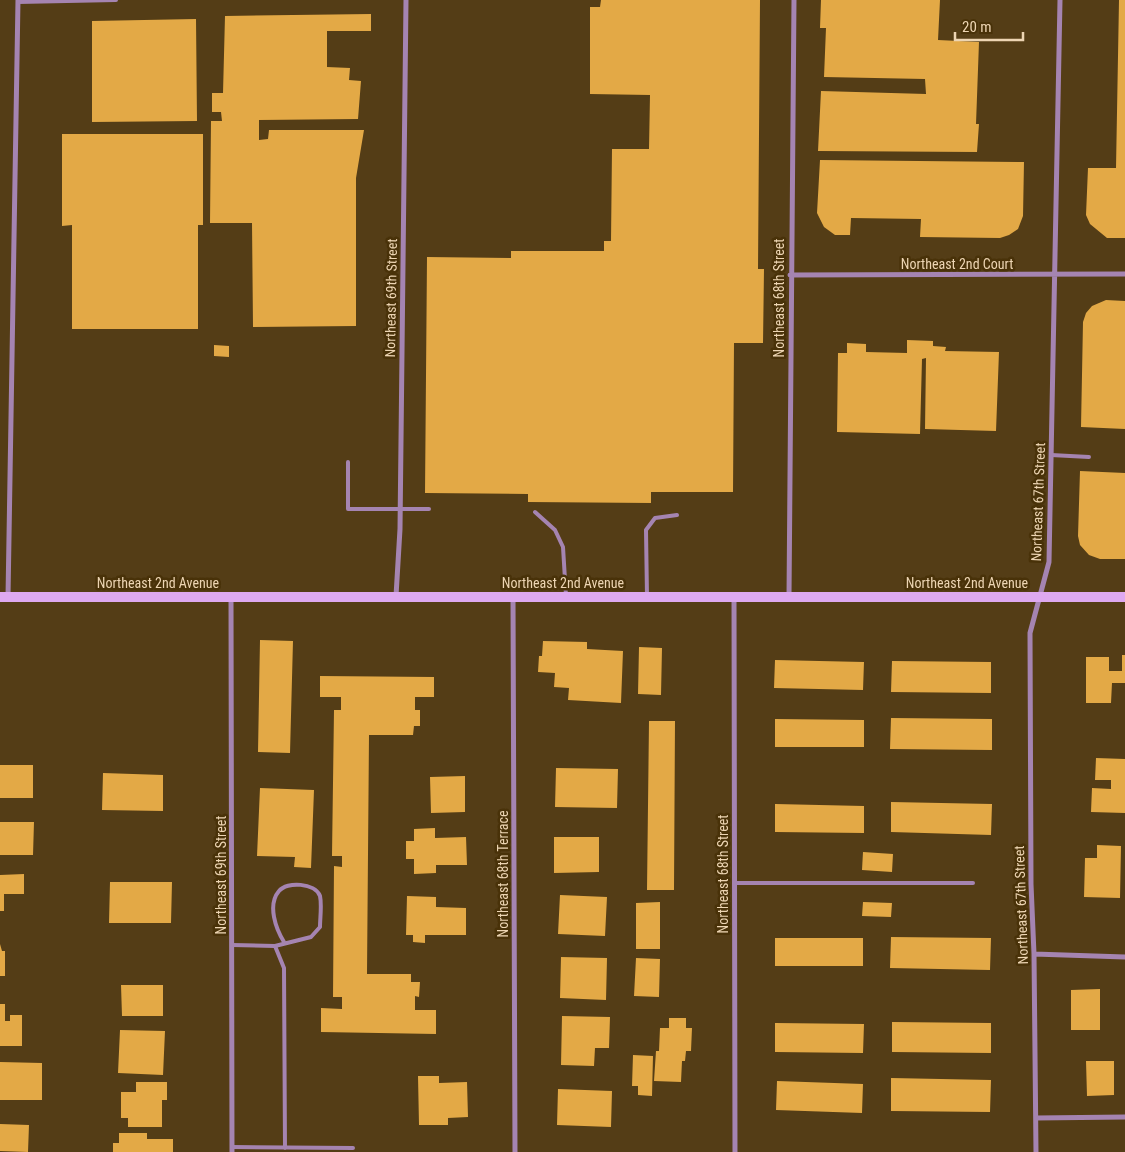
<svg xmlns="http://www.w3.org/2000/svg" width="1125" height="1152" viewBox="0 0 1125 1152" font-family="'Roboto Condensed',sans-serif">
<style>
.building{fill:#e3a946}
.lines{fill:none;stroke-linecap:round;stroke-linejoin:round}
.service{stroke:#a584b1;stroke-width:4}
.minor{stroke:#a584b1;stroke-width:5}
.secondary{stroke:#dea9f0;stroke-width:10}
.labels{text-anchor:middle;stroke-width:5;stroke-linejoin:round;paint-order:stroke}
.street-label{font-size:14px;fill:#edd5b3;stroke:#493209}
</style>
<rect width="100%" height="100%" fill="#543d16"/>
<!-- building -->
<path class="building" d="M601 0H760L758 269H764L763 343H734L733 492H651V503L528 502V494L425 493 427 257 511 258V251H604V241H611L612 149H649L650 95 590 94V7H600Z
M821 0H940L938 40 979 42 976 124H979L977 152 818 151 821 91 926 94 925 79 824 77 826 28H820Z
M1119 0H1125V238H1107L1090 224 1086 215 1088 168H1116Z
M371 14V31H327V67L350 68 349 80 361 81 358 119 259 120V140L268 139 269 130H364L356 178V326L253 327 252 223H210L211 121H222L221 112H212V93H223L225 16Z
M196 19 197 121 92 122V21Z
M62 134H203V225H198V329H72V225L62 226Z
M820 160 1024 162 1023 216 1018 229 1009 235 1000 238 920 237 921 219 851 218 850 235H835L824 227 817 213Z
M1106 300 1125 301V429L1081 427 1083 322 1086 313 1092 306Z
M907 340 933 341V346L946 347 945 351 999 352 996 431 925 429 926 358 922 359 920 434 837 432 838 353H847V343L866 344V352L907 353Z
M214 345 229 346V357L214 356Z
M1080 471 1125 473V559H1100L1089 555 1080 545 1078 536Z
M260 640 293 641 290 753 258 752Z
M543 641 587 642V649L623 651 621 703 568 700 569 688 554 687 555 673 538 672 539 656H542Z
M639 647 662 648 661 695 638 694Z
M1122 655H1125V683H1112L1111 703H1086V657H1109V671H1122Z
M775 660 864 662 863 690 774 688Z
M892 661 991 662V693L891 692Z
M320 676 434 677V697H415V710H420V726H414L413 735H369L367 974H411V982H420L419 997 415 996V1010H436V1034L321 1032V1008L342 1009V997H333L334 866 342 867V856H332L334 710H341V697H320Z
M891 718 992 719V750L890 749Z
M775 719 864 720V747H775Z
M649 721H675L674 890H647Z
M1096 758 1125 759V813L1091 812 1092 788 1111 789V780H1095Z
M0 765H33V798H0Z
M556 768 618 769 617 808 555 807Z
M103 773 163 775V811L102 810Z
M465 776V812L431 813 430 777Z
M260 788 314 790 311 868 294 867 295 857 257 856Z
M891 802 992 804 991 835 891 832Z
M775 804 864 806V833L775 832Z
M0 822H34L33 855H0Z
M435 828V838L466 837 467 865H436V873L414 874V859H406V841H414V829Z
M554 837H599V872L554 873Z
M1097 845 1121 846 1120 898 1084 897 1085 858H1097Z
M863 852 893 854 892 872 862 870Z
M24 874V894H4V911H0V875Z
M110 882H172L171 923H109Z
M560 895 607 897 605 936 558 934Z
M407 896 436 897V907L466 908V935H425V943L413 942V935H406Z
M660 902V949H636V903Z
M863 902 892 903 891 917 862 916Z
M891 937 991 938 990 970 890 968Z
M775 938H863V966H775Z
M0 944 2 951H5V976H0Z
M561 957 607 958 606 1000 560 998Z
M636 958 660 959 659 997 634 996Z
M121 985H163V1016H122Z
M1100 989V1030H1071V990Z
M0 1004H5V1021H10V1015H22V1046H0Z
M562 1016 610 1017 609 1048H595L594 1066 561 1065Z
M669 1018H686V1028H692L691 1051H686L685 1061H682L681 1082 654 1081 656 1051H659L660 1028H669Z
M892 1022 991 1023V1053L892 1052Z
M775 1023 864 1024 863 1053 775 1052Z
M120 1030 165 1031 163 1075 118 1073Z
M633 1055 653 1056 652 1096 638 1095V1086H632Z
M1086 1061H1114V1095L1087 1096Z
M0 1062 42 1063V1100H0Z
M418 1076H439V1083L467 1082 468 1117 448 1118V1125H419Z
M891 1078 991 1080 990 1112 891 1111Z
M777 1081 863 1084 862 1113 776 1110Z
M136 1082H167V1100H162V1127H128V1118H121V1092H136Z
M558 1089 612 1091 611 1127 557 1125Z
M0 1124 29 1125 28 1152 0 1151Z
M119 1133H147V1139H173V1152H113V1143H119Z"/>
<g class="lines">
<!-- service -->
<path class="service" d="M18 2 116 0
M1051 455 1089 457
M348 462V509H429
M535 512 555 530 563 547 566 596
M647 597 646 530 655 518 677 515
M734 883H973
M232 945 275 946 311 937 320 927C320 918 322 905 320 896 315 883 287 881 279 891 267 905 276 929 284 942
M275 946 284 968 285 1148
M232 1147 353 1148"/>
<!-- minor -->
<path class="minor" d="M790 275 1125 274
M396 596 400 529 406 0
M8 597 18 0
M231 597 232 1152
M513 597 515 1152
M734 597 735 1152
M789 597 794 0
M1034 954 1125 957
M1036 1118 1125 1117
M1036 1152 1034 954 1031 884 1030 633 1049 562 1060 0"/>
<!-- secondary -->
<path class="secondary" d="M0 597H1125"/>
</g>
<g class="labels">
<!-- street labels -->
<g class="street-label">
<text x="957" y="269">Northeast 2nd Court</text>
<text transform="translate(391 298) rotate(-89)" y="5">Northeast 69th Street</text>
<text transform="translate(779 298) rotate(-90)" y="5">Northeast 68th Street</text>
<text transform="translate(1038 502) rotate(-88)" y="5">Northeast 67th Street</text>
<text x="158" y="588">Northeast 2nd Avenue</text>
<text x="563" y="588">Northeast 2nd Avenue</text>
<text x="967" y="588">Northeast 2nd Avenue</text>
<text transform="translate(503 874) rotate(-90)" y="5">Northeast 68th Terrace</text>
<text transform="translate(723 874) rotate(-90)" y="5">Northeast 68th Street</text>
<text transform="translate(221 875) rotate(-90)" y="5">Northeast 69th Street</text>
<text transform="translate(1021 905) rotate(-92)" y="5">Northeast 67th Street</text>
</g>
</g>
<!-- scale -->
<path d="M955 32v8h68v-8" fill="none" stroke="#edd5b3" stroke-width="2.5"/>
<text x="962" y="32" font-size="15" fill="#edd5b3" stroke="#493209" stroke-width="4" paint-order="stroke">20 m</text>
</svg>
